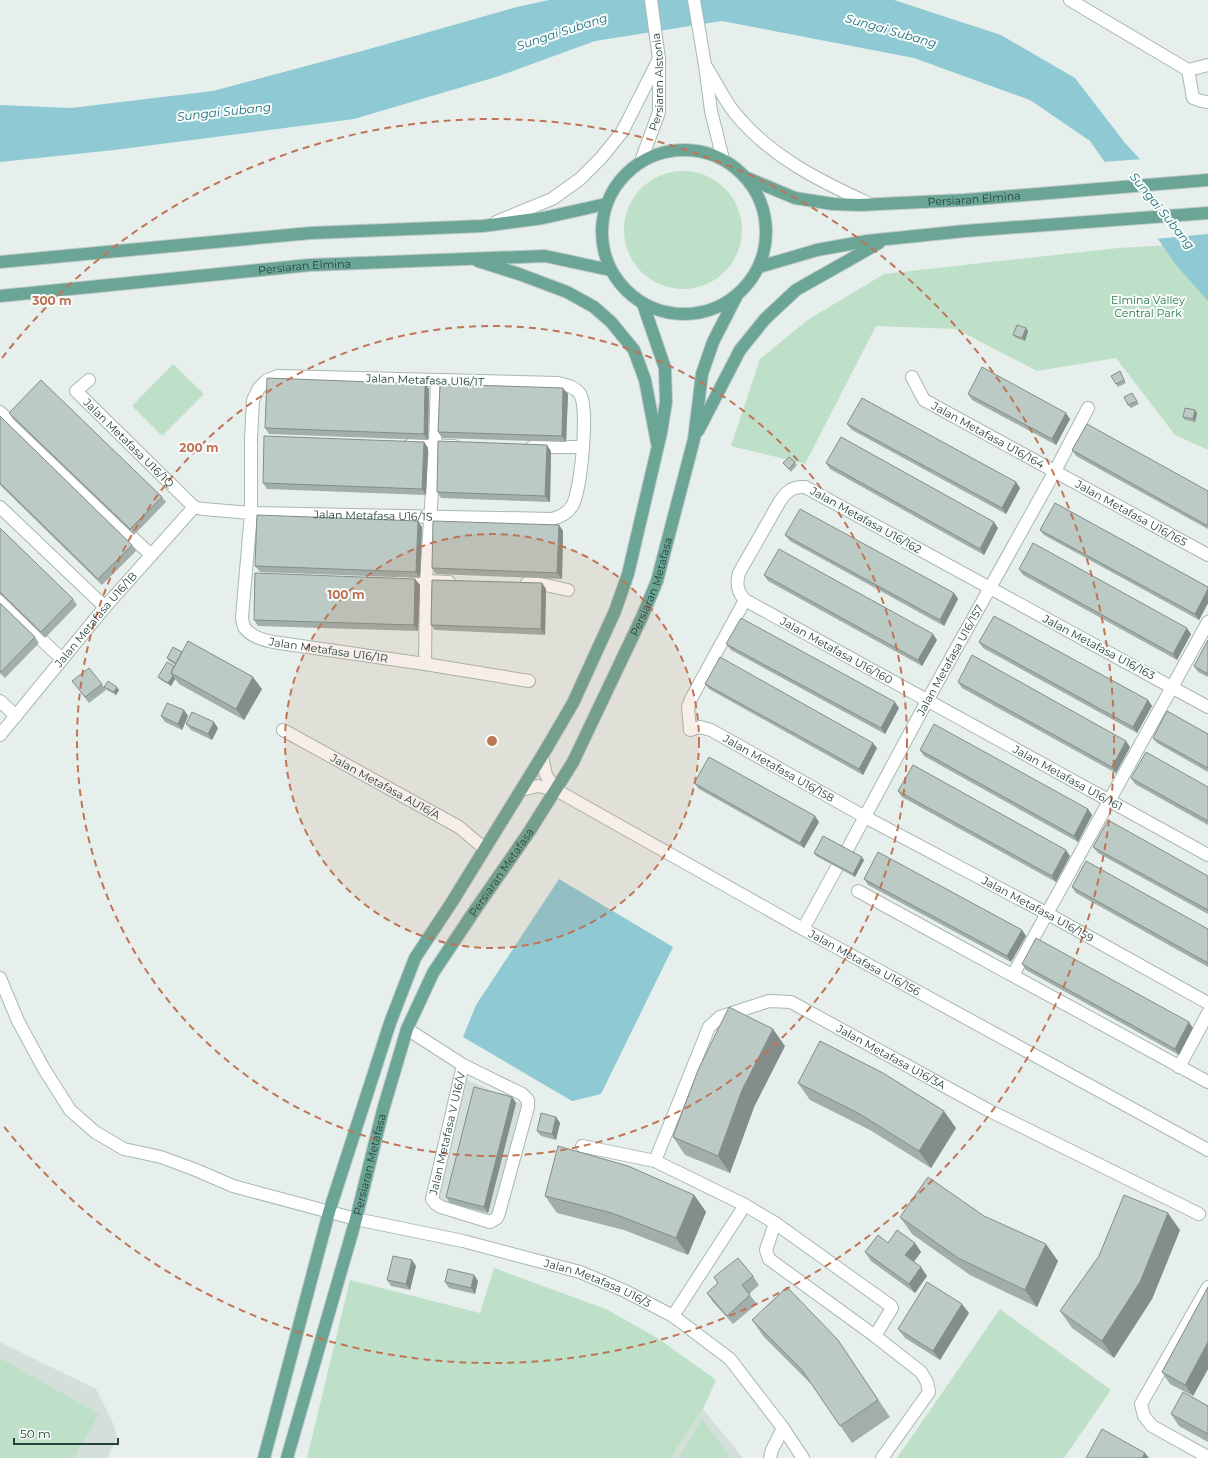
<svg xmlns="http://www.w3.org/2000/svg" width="1208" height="1458" viewBox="0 0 1208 1458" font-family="Montserrat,sans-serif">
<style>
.built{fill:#d4dfda}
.green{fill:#bfe0c8}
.water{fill:#8ec9d4}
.pier{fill:#e6efeb}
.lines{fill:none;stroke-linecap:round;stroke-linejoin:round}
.minor-casing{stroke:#a8b8b2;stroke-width:14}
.major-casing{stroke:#c2cac8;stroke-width:14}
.minor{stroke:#fff;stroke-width:12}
.major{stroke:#6aa596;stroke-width:12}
.wall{fill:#a1aea9}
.shaded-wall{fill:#838d89}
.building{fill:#bbcac4;stroke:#838d89}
.ring{fill:none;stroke:#c07456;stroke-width:2;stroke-dasharray:7 5}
.labels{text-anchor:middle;stroke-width:4;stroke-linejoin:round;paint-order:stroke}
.street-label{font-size:11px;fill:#24423a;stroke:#f7fbf9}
.park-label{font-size:11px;fill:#2d7a4b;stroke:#f7fbf9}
.water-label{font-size:12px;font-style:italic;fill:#1c6f80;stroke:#f7fbf9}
.centre{fill:#c07456;stroke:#f7fbf9;stroke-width:2}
.ring-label{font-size:12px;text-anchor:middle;font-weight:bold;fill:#c07456;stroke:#f7fbf9;stroke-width:4;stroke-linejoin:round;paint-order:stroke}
</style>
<rect width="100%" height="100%" fill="#e6efeb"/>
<!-- built -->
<path class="built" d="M466 1079 524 1105 494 1214 491 1217 442 1204 439 1200Z
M0 1342 96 1389 113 1423 117 1438 107 1458H0Z
M703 1409 743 1458H671Z"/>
<!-- green -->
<path class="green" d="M624 230a59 59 0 1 1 118 0a59 59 0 1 1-118 0Z
M1208 243V450L1175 435 1116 358 1037 371 956 329 876 326 805 464 731 446 760 359 809 319 884 274 1118 248Z
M173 364 204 394 162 436 132 406Z
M494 1268 606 1309 659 1339 716 1380 703 1409 671 1458H307L350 1280 480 1313Z
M1000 1309 1111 1390 1064 1458H897Z
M0 1358 99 1414 74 1458H0Z
M702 1419 731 1458H678Z"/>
<!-- water -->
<path class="water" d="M549 0H894L1001 35 1075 78 1125 143 1208 232V301L1176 265 1090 141 1030 100 914 58 722 21 595 41 496 77 354 119 114 150 0 162V105L71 108 213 91 362 51 517 7Z
M559 879 673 947 601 1094 572 1101 463 1037 476 1005Z"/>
<!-- pier -->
<path class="pier" d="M1143 159 1208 229V234L1155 239 1102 162Z"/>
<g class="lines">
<!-- minor casing -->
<g class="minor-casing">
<g id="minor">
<path d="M694 0 705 65 711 111 723 159"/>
<path d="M1070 0 1188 70 1193 98 1201 101 1208 102"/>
<path d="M705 65C715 80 723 98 734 112 770 157 820 181 870 204"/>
<path d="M1188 70 1208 65"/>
<path id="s1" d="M641 161 659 112V59L651 0"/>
<path d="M496 222 552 199 580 179 601 158 622 132 659 59"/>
<path id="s2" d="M912 377 924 400 1208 555"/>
<path id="s3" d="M89 380 76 391 194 507 203 509 251 513 552 519C560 517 567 514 572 506 581 492 589 408 580 394 575 387 567 385 558 383L278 376 267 380 259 388 253 400 251 439V513L242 617C242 620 243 624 244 627 250 636 263 640 273 642L425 664 529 681"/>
<path d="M0 412 151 555"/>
<path d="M410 445 454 446"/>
<path d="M532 447H583"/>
<path d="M0 507 105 607"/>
<path d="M401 580 449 582"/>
<path d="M527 583 541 584 568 590"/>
<path id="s4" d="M745 600 691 699 688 707 690 730 700 727 711 730 865 817 1048 914 1208 1003"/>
<path d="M0 601 62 659"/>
<path d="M425 664 426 581 435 446 437 380"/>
<path d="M0 701 16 716"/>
<path id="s5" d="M1208 707 805 487C793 486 787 491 780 501L739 573C736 584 737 592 745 600L1208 855"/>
<path id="s6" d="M283 730 459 827 485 849"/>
<path id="s7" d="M0 735 105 607 194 507"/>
<path id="s8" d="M542 756 546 775 556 790 803 929 1208 1150"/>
<path d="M521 790 538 786 556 790"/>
<path id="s9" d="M847 850 927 701 1055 471 1088 408"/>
<path d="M858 891 1208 1082"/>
<path d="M803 929 837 867"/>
<path d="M1013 975 1208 622"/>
<path id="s10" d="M0 978 18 1021 44 1069 70 1110 95 1132 124 1149 161 1157 196 1170 233 1186 356 1219 463 1241 580 1272 625 1291 673 1316 730 1359 783 1428 803 1458"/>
<path id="s11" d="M407 1029 463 1065 522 1094 528 1100V1107L499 1213 497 1218 490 1222 441 1207 436 1204 432 1199 463 1065"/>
<path d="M1179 1067 1208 1013"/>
<path d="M582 1146 655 1161 745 1205 775 1223 891 1306 892 1308 875 1336 921 1372 927 1382 929 1392 882 1458"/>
<path id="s12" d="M655 1161 709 1027 720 1017 769 1001 791 1002 988 1110 1199 1214"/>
<path d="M775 1223 766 1250 769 1259 875 1336"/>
<path d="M1208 1287 1141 1404 1144 1416 1152 1426 1208 1457"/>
<path d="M673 1316 745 1205"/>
<path d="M770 1458 772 1450 783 1428"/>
</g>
</g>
<!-- major casing -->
<g class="major-casing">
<g id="major">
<circle cx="684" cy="232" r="82"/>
<path id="s13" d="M745 177 795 198 833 204 859 205 964 200 1208 180"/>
<path d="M478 261 519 274 567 292 594 307 611 322 634 350 645 380 657 443"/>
<path d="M0 262 311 233 483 226 543 218 606 204"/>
<path d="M759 267 817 250 867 241 965 231 1208 213"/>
<path id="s14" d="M0 296 310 265 545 256 610 270"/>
<path d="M698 431 740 350 765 319 796 290 879 243"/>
<path d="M264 1458 329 1212 390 1023 415 958 452 902 542 756 573 703 615 611 628 574 661 433 666 402 665 368 643 304"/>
<path id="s15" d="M287 1458 356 1219 383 1110 407 1029 433 973 473 913 529 832 573 762 642 617 657 581 694 439 702 374 713 342 736 297"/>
</g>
</g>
<!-- minor -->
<use href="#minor" class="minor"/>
<!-- major -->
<use href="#major" class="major"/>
</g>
<!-- wall -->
<path class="wall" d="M1028 331 1025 341 1016 338 1013 335Z
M1120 371 1126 383 1118 387 1111 376Z
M425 384 429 389 428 440 269 434 265 428Z
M1132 393 1139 404 1131 408 1128 405Z
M568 394 566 442 442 438 438 432Z
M968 394 1070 419 1056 445 972 400Z
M9 413 162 497 166 502 134 535 13 419Z
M1197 413 1195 422 1185 420 1183 417Z
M0 416 132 545 136 551 102 585 0 485Z
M847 424 1016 482 1020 488 1006 514 852 430Z
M424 442 428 448 426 495 267 489 263 483Z
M1072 450 1208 491V529L1076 456Z
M551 451 550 502 441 498 437 492Z
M795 462 797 465 791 472 783 463Z
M826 463 998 528 984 555 830 469Z
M559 525 563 531 562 579 436 574 432 568Z
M422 527 420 578 260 572 255 566Z
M0 528 73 599 77 605 45 638 0 594Z
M1040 530 1208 587V603L1199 620 1044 535Z
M785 535 954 593 958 599 944 626 790 541Z
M1019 569 1191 634 1177 660 1023 575Z
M764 575 937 640 922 666 768 581Z
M415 579 420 585 418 631 258 626 254 620Z
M542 583 546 589 545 635 435 630 431 625Z
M0 603 35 637 39 643 5 678 0 673Z
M1208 640V677L1198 672 1194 666Z
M979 642 1148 700 1152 706 1137 733 983 648Z
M726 644 899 708 885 734 731 650Z
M182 652 262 689 244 720 179 684 175 679 171 686 161 680 158 677 174 666 175 665 169 661 167 658Z
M72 681 102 684 106 690 89 703Z
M958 682 1130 747 1116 773 962 688Z
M705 684 877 748 863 775 709 689Z
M104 687 119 690 116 695 107 690Z
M184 710 188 716 182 730 165 722 161 716Z
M186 724 218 728 212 740 191 730Z
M1208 734V772L1157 743 1153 738Z
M920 750 1088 809 1092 815 1078 842 924 756Z
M1131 778 1208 787V825L1135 784Z
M694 783 819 822 804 848 699 789Z
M898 791 1070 856 1056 882 902 797Z
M1093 847 1208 876V914L1098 853Z
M814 853 864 860 855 877 816 856Z
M864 879 1022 930 1026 936 1011 962 868 885Z
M1072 887 1208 929V967L1076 893Z
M1022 964 1193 1028 1179 1055 1026 970Z
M785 1046 754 1107 730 1173 685 1155 673 1137Z
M798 1083 956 1128 931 1168 870 1130 810 1100Z
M512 1097 516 1103 488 1213 450 1203 446 1197Z
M556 1117 560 1123 556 1140 541 1136 537 1131Z
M694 1195 706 1212 688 1255 624 1230 557 1213 545 1196Z
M984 1216 1058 1261 1037 1307 970 1275 912 1234 900 1217Z
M1180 1230 1152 1299 1114 1358 1072 1328 1060 1311Z
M888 1243H915L921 1252 914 1261 927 1276 915 1293 871 1261 865 1252Z
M416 1266 410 1290 391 1286 387 1280Z
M474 1275 478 1281 475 1294 449 1288 445 1282Z
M753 1276 759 1285 749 1294 757 1304 733 1324 713 1302 707 1293 718 1283 714 1277Z
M1208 1287V1369L1193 1396 1170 1384 1162 1372Z
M969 1313 940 1360 905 1338 898 1329Z
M752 1320 838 1340 890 1417 852 1443 813 1386 764 1337Z
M1208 1406V1442L1179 1426 1171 1414Z"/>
<!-- shaded-wall -->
<path class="shaded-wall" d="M1026 328 1028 331 1025 341 1022 338Z
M425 384 429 389 428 440 424 434Z
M563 388 568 394 566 442 562 436Z
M1195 410 1197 413 1195 422 1193 419Z
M1066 413 1070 419 1056 445 1052 439Z
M424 442 428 448 426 495 422 489Z
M547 445 551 451 550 502 545 496Z
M1016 482 1020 488 1006 514 1002 508Z
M418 521 422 527 420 578 416 572Z
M994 522 998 528 984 555 980 549Z
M559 525 563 531 562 579 557 573Z
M415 579 420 585 418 631 414 625Z
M542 583 546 589 545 635 541 629Z
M1208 589V603L1199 620 1195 614Z
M954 593 958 599 944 626 940 620Z
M1187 628 1191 634 1177 660 1173 654Z
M933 634 937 640 922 666 918 660Z
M173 676 175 679 171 686 168 683Z
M253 677 262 689 244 720 236 709Z
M117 687 119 690 116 695 114 692Z
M1148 700 1152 706 1137 733 1133 727Z
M895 702 899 708 885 734 881 728Z
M184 710 188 716 182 730 178 724Z
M214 722 218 728 212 740 208 734Z
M1126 741 1130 747 1116 773 1112 767Z
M873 743 877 748 863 775 859 769Z
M1088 809 1092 815 1078 842 1074 836Z
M815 816 819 822 804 848 800 843Z
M1066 850 1070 856 1056 882 1052 876Z
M862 857 864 860 855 877 853 874Z
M1022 930 1026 936 1011 962 1007 956Z
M1189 1022 1193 1028 1179 1055 1175 1049Z
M773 1029 785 1046 754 1107 730 1173 718 1156 742 1090Z
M512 1097 516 1103 488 1213 484 1207Z
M944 1111 956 1128 931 1168 919 1151Z
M556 1117 560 1123 556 1140 552 1134Z
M694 1195 706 1212 688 1255 676 1238Z
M1168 1213 1180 1230 1152 1299 1114 1358 1102 1341Z
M915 1243 921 1252 912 1264 905 1255Z
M1046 1244 1058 1261 1037 1307 1025 1290Z
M412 1260 416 1266 410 1290 406 1284Z
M921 1267 927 1276 915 1293 909 1284Z
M474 1275 478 1281 475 1294 471 1288Z
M962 1304 969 1313 940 1360 933 1351Z
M1208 1342V1369L1193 1396 1185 1385Z
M1145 1453 1149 1458H1142Z"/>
<!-- building -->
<path class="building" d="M1017 325 1026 328 1022 338 1013 335Z
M982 367 1066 413 1052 439 968 394Z
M1120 371 1124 380 1116 384 1111 376Z
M267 378 425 384 424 434 265 428Z
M41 380 162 497 130 529 9 413Z
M440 384 563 388 562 436 438 432Z
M1132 393 1137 401 1128 405 1124 397Z
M862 398 1016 482 1002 508 847 424Z
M1185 408 1195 410 1193 419 1183 417Z
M0 416 132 545 98 579 0 483Z
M1087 424 1208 491V526L1072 450Z
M264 436 424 442 422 489 263 483Z
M841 437 994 522 980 549 826 463Z
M438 441 547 445 545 496 437 492Z
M789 457 795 462 789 469 783 463Z
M1055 503 1208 587V589L1195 614 1040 530Z
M800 509 954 593 940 620 785 535Z
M257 515 418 521 416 572 255 566Z
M433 521 559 525 557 573 432 568Z
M0 528 73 599 41 632 0 592Z
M1033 543 1187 628 1173 654 1019 569Z
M779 549 933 634 918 660 764 575Z
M255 573 415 579 414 625 254 620Z
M432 580 542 583 541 629 431 625Z
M0 603 35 637 1 672H0Z
M994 616 1148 700 1133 727 979 642Z
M741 618 895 702 881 728 726 644Z
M1208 640V674L1194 666Z
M188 641 253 677 236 709 171 673Z
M173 647 182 652 176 663 167 658Z
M972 655 1126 741 1112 767 958 682Z
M720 657 873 743 859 769 705 684Z
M167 662 174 666 171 673 173 676 168 683 158 677Z
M89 668 102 684 85 697 72 681Z
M108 681 117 687 114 692 104 687Z
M167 703 184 710 178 724 161 716Z
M1167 711 1208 734V768L1153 738Z
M192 712 214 722 208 734 186 724Z
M934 724 1088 809 1074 836 920 750Z
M1146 752 1208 787V821L1131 778Z
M709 757 815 816 800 843 694 783Z
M913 765 1066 850 1052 876 898 791Z
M1108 820 1208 876V910L1093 847Z
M823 836 862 857 853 874 814 853Z
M878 852 1022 930 1007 956 864 879Z
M1086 861 1208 929V963L1072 887Z
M1036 938 1189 1022 1175 1049 1022 964Z
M729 1007 773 1029 742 1090 718 1156 673 1137 698 1070Z
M820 1041 883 1073 944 1111 919 1151 858 1113 798 1083Z
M474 1087 512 1097 484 1207 446 1197Z
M541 1113 556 1117 552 1134 537 1131Z
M558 1146 628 1166 694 1195 676 1238 612 1213 545 1196Z
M928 1177 984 1216 1046 1244 1025 1290 958 1258 900 1217Z
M1124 1195 1168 1213 1140 1282 1102 1341 1060 1311 1099 1256Z
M897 1230 915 1243 905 1255 921 1267 909 1284 865 1252 878 1235 888 1243Z
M393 1256 412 1260 406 1284 387 1280Z
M738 1258 753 1276 742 1285 750 1295 727 1316 707 1293 718 1283 714 1277Z
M448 1269 474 1275 471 1288 445 1282Z
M927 1282 962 1304 933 1351 898 1329Z
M787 1287 838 1340 878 1400 840 1426 802 1370 752 1320Z
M1208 1287V1342L1185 1385 1162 1372Z
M1183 1392 1208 1406V1434L1171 1414Z
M1102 1429 1145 1453 1142 1458H1086Z"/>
<!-- distance rings -->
<circle cx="492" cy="741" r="207" fill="#c07456" fill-opacity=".12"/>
<g class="ring">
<circle cx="492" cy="741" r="207"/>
<circle cx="492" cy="741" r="415"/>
<path d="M2 358A622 622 0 1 1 2 1124"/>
</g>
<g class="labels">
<!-- street labels -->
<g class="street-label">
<text dy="4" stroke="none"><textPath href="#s1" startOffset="82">Persiaran Alstonia</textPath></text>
<text dy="4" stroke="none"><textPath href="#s13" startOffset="234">Persiaran Elmina</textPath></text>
<text dy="4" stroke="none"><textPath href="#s14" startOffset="306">Persiaran Elmina</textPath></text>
<text transform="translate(425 380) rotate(2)" y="4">Jalan Metafasa U16/1T</text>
<text dy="4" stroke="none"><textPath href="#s2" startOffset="99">Jalan Metafasa U16/164</textPath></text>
<text dy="4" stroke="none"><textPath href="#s3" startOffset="91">Jalan Metafasa U16/1Q</textPath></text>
<text dy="4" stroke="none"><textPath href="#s2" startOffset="262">Jalan Metafasa U16/165</textPath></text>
<text dy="4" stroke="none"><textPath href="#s3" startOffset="362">Jalan Metafasa U16/1S</textPath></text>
<text transform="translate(866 520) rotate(29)" y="4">Jalan Metafasa U16/162</text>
<text dy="4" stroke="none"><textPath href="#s15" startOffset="953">Persiaran Metafasa</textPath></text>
<text dy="4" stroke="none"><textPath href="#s7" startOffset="150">Jalan Metafasa U16/1B</textPath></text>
<text transform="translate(1099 647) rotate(28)" y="4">Jalan Metafasa U16/163</text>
<text dy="4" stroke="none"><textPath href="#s3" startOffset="1338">Jalan Metafasa U16/1R</textPath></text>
<text dy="4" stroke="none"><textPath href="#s5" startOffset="706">Jalan Metafasa U16/160</textPath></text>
<text dy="4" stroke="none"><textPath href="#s9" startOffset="216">Jalan Metafasa U16/157</textPath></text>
<text dy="4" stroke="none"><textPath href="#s4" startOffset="244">Jalan Metafasa U16/158</textPath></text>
<text dy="4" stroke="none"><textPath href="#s5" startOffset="970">Jalan Metafasa U16/161</textPath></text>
<text dy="4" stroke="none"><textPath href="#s6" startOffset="117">Jalan Metafasa AU16/A</textPath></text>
<text dy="4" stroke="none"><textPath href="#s15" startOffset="629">Persiaran Metafasa</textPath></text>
<text dy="4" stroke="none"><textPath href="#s4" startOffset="539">Jalan Metafasa U16/159</textPath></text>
<text dy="4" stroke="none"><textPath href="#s8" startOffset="391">Jalan Metafasa U16/156</textPath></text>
<text dy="4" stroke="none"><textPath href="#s12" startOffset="347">Jalan Metafasa U16/3A</textPath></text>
<text dy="4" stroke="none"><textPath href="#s11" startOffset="402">Jalan Metafasa V U16/V</textPath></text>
<text dy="4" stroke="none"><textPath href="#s15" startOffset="305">Persiaran Metafasa</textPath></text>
<text dy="4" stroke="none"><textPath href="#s10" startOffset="710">Jalan Metafasa U16/3</textPath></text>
</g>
<!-- park labels -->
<g class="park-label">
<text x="1148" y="304">Elmina Valley<tspan x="1148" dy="13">Central Park</tspan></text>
</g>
<!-- water labels -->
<g class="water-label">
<text transform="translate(891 31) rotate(16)" y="4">Sungai Subang</text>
<text transform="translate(562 32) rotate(-18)" y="4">Sungai Subang</text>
<text transform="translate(224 112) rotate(-6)" y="4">Sungai Subang</text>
<text transform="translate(1162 211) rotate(51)" y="4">Sungai Subang</text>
</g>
</g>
<circle cx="492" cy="741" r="6" class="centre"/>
<g class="ring-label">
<text x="52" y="305">300 m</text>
<text x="199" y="452">200 m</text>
<text x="346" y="599">100 m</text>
</g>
<!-- scale -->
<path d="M14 1438v6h104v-6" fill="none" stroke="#24423a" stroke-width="2"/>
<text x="20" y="1438" font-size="12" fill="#24423a" stroke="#f7fbf9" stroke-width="3" paint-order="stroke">50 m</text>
</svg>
